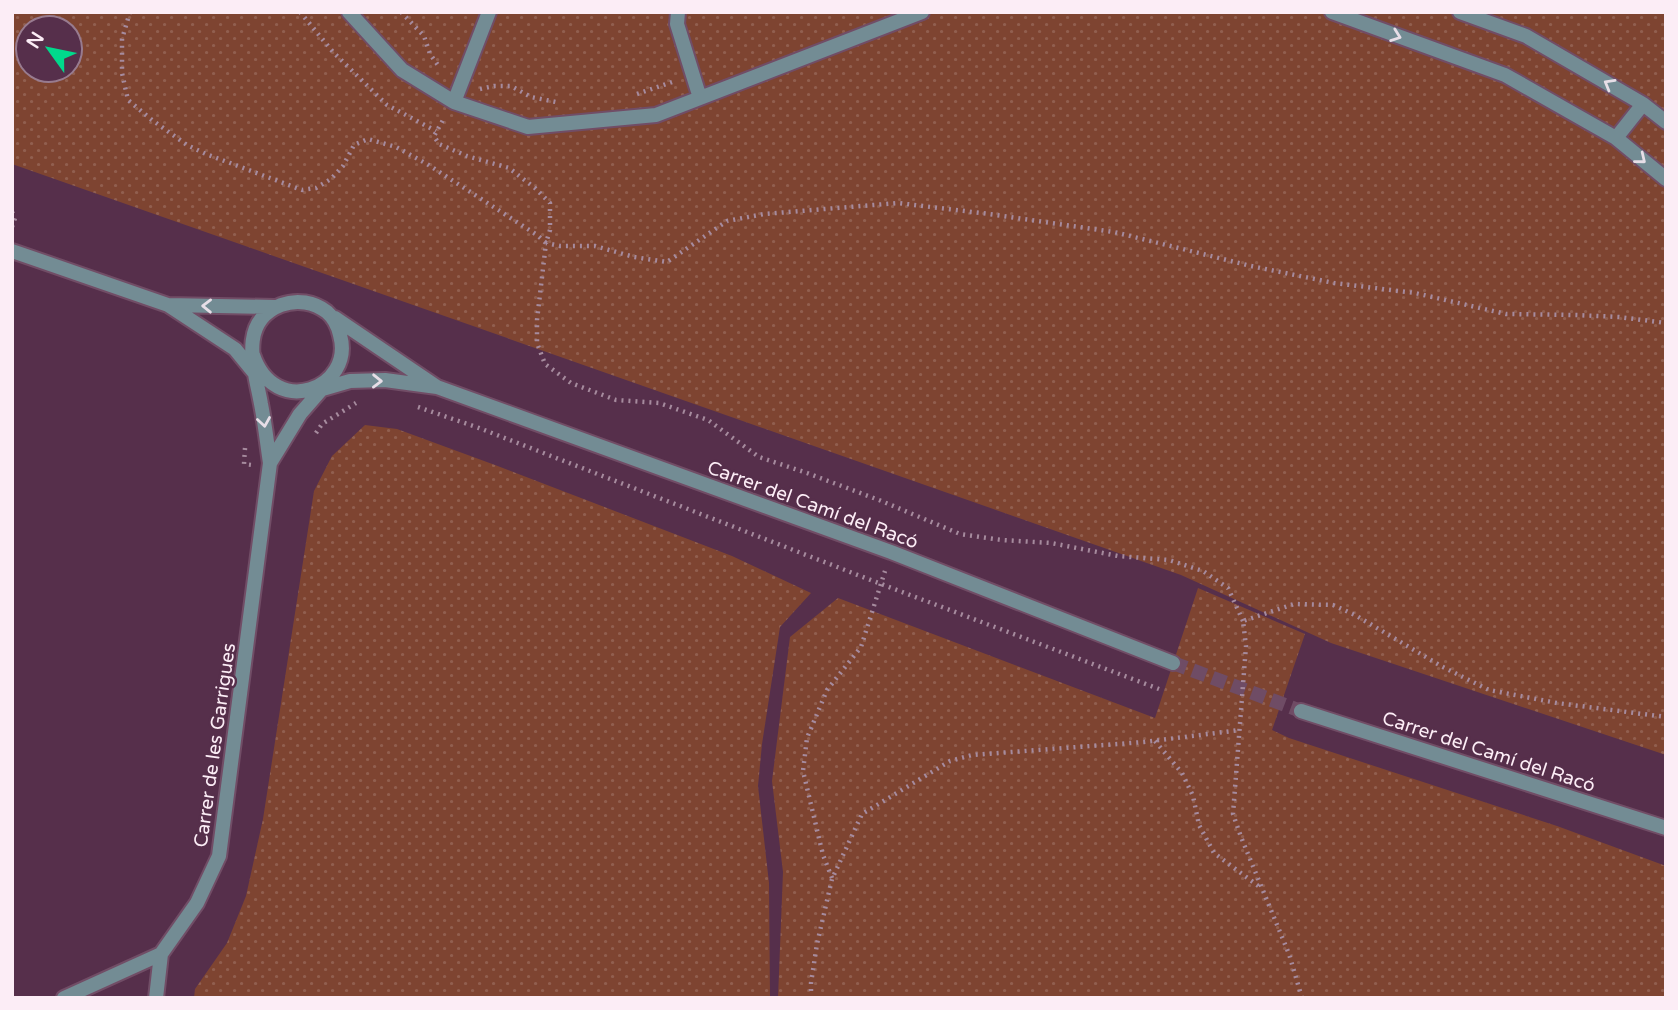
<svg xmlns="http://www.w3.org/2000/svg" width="1678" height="1010" viewBox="0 0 1678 1010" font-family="'Varela Round',sans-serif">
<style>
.grass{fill:url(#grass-dots);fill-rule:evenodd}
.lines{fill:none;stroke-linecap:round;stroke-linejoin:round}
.street-tunnel{stroke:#6f4c65;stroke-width:14;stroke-dasharray:14 7;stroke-linecap:butt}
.lane-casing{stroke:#714d66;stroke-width:18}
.street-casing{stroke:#714d66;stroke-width:18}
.path{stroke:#a68b9e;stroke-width:4.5;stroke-dasharray:2 5;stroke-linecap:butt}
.lane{stroke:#738c94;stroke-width:14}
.street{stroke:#738c94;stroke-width:14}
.oneway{stroke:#e7dee7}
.labels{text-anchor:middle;stroke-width:5;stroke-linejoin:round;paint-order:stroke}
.street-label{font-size:19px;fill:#fcedf6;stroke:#562f4b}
</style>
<defs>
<pattern id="grass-dots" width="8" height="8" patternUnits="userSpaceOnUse" patternTransform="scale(1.75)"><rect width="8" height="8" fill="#7e4431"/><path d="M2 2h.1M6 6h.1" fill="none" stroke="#915f4f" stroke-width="1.8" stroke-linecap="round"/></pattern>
</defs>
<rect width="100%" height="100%" fill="#562f4b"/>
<!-- grass -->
<path class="grass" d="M12 12H1666V755L1331 643 1181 575 12 164ZM28 28H70V70H28Z
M365 425 397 429 495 465 732 556 811 593 780 627 762 744 758 786 769 883 770 998H194L195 989 227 943 246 896 263 819 314 491 332 456Z
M1198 588 1305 634 1272 730 1289 738 1557 826 1666 866V998H778L783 872 772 781 790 637 838 598 1155 718Z"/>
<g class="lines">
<!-- street-tunnel -->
<path class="street-tunnel" d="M1173 663 1301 711"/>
<!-- lane casing -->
<g class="lane-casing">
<path id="lane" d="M349 12 402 70 454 102 528 127 656 115 922 12
M678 12 677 24 700 98
M1332 12 1505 75 1616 138 1666 179
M1460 12 1526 36 1643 104 1666 122
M454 102 489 12
M1616 138 1643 104"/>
</g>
<!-- street casing -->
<g class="street-casing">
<path id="street" d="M12 251 168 305
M253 355C275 420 355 388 340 335 338 326 334 318 327 312 314 302 297 299 281 305 237 322 255 370 261 404 265 424 267 443 270 463L300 414 321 390 325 383
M253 371 235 349 168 305 275 307
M437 387 891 552 1173 663
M319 390 350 381 385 380 437 387 335 318
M1301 711 1666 828
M64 998 161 954 197 903 219 856 270 463
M156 998 161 954"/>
</g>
<!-- path -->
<path class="path" d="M130 12 122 39V73L128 100 152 120 187 145 206 154 302 190 316 188 331 179 343 166 354 145 368 139 396 147 427 164 537 235 546 243 550 230V203L535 188 509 168 467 156 439 144 434 136 443 120
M300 12 333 52 387 105 436 131
M401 12 424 36 430 54 440 68
M480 89 494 86H511L531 97 556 102
M637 94 675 81
M12 212 15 218 12 227
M418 407 479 428 881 584 1159 689
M316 433 322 424 356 403
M245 448 244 464 252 465
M1243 621 1228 588 1203 571 1169 560 1118 556 1051 543 1002 540 960 534 879 500 807 473 759 457 708 420 659 403 616 400 571 383 545 364 537 343V320L546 243 560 246H595L634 257 667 262 727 221 764 214 898 203 989 214 1114 232 1251 266 1334 283 1415 293 1506 314 1576 315 1619 317 1666 323
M1155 741 1182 773 1193 796 1199 825 1214 853 1261 888
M832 878 823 855 803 771 807 738 827 690 861 647 885 571
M811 998V983L817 944 832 879 862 814 950 761 972 755 1144 742 1240 730
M1302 998 1289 954 1241 837 1233 814 1246 646 1243 621 1294 604 1333 605 1355 615 1441 666 1489 690 1557 703 1666 717"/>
<!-- lane -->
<use href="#lane" class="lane"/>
<!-- street -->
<use href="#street" class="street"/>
</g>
<!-- one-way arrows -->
<defs><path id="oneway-chevron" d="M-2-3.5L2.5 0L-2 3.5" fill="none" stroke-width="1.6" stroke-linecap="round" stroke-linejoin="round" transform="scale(1.75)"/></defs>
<g class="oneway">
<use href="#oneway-chevron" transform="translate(1396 36) rotate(20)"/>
<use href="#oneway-chevron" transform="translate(1609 84) rotate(-150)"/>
<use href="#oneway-chevron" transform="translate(1641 159) rotate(39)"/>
<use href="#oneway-chevron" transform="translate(207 306) rotate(-179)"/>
<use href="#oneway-chevron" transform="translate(377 381) rotate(1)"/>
<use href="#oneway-chevron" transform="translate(264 422) rotate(81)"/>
</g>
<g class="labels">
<!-- street labels -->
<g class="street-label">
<text transform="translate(813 504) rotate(20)" y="7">Carrer del Camí del Racó</text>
<text transform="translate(214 745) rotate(-82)" y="7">Carrer de les Garrigues</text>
<text transform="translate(1489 751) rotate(18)" y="7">Carrer del Camí del Racó</text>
</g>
</g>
<!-- border -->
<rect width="1678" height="1010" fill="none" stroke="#fcedf6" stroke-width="28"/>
<!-- north arrow -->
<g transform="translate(49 49) rotate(303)"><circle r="33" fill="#562f4b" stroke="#987b8f" stroke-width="2"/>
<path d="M0-5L12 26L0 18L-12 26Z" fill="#00d98c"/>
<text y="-10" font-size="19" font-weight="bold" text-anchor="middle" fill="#fcedf6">N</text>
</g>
</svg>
